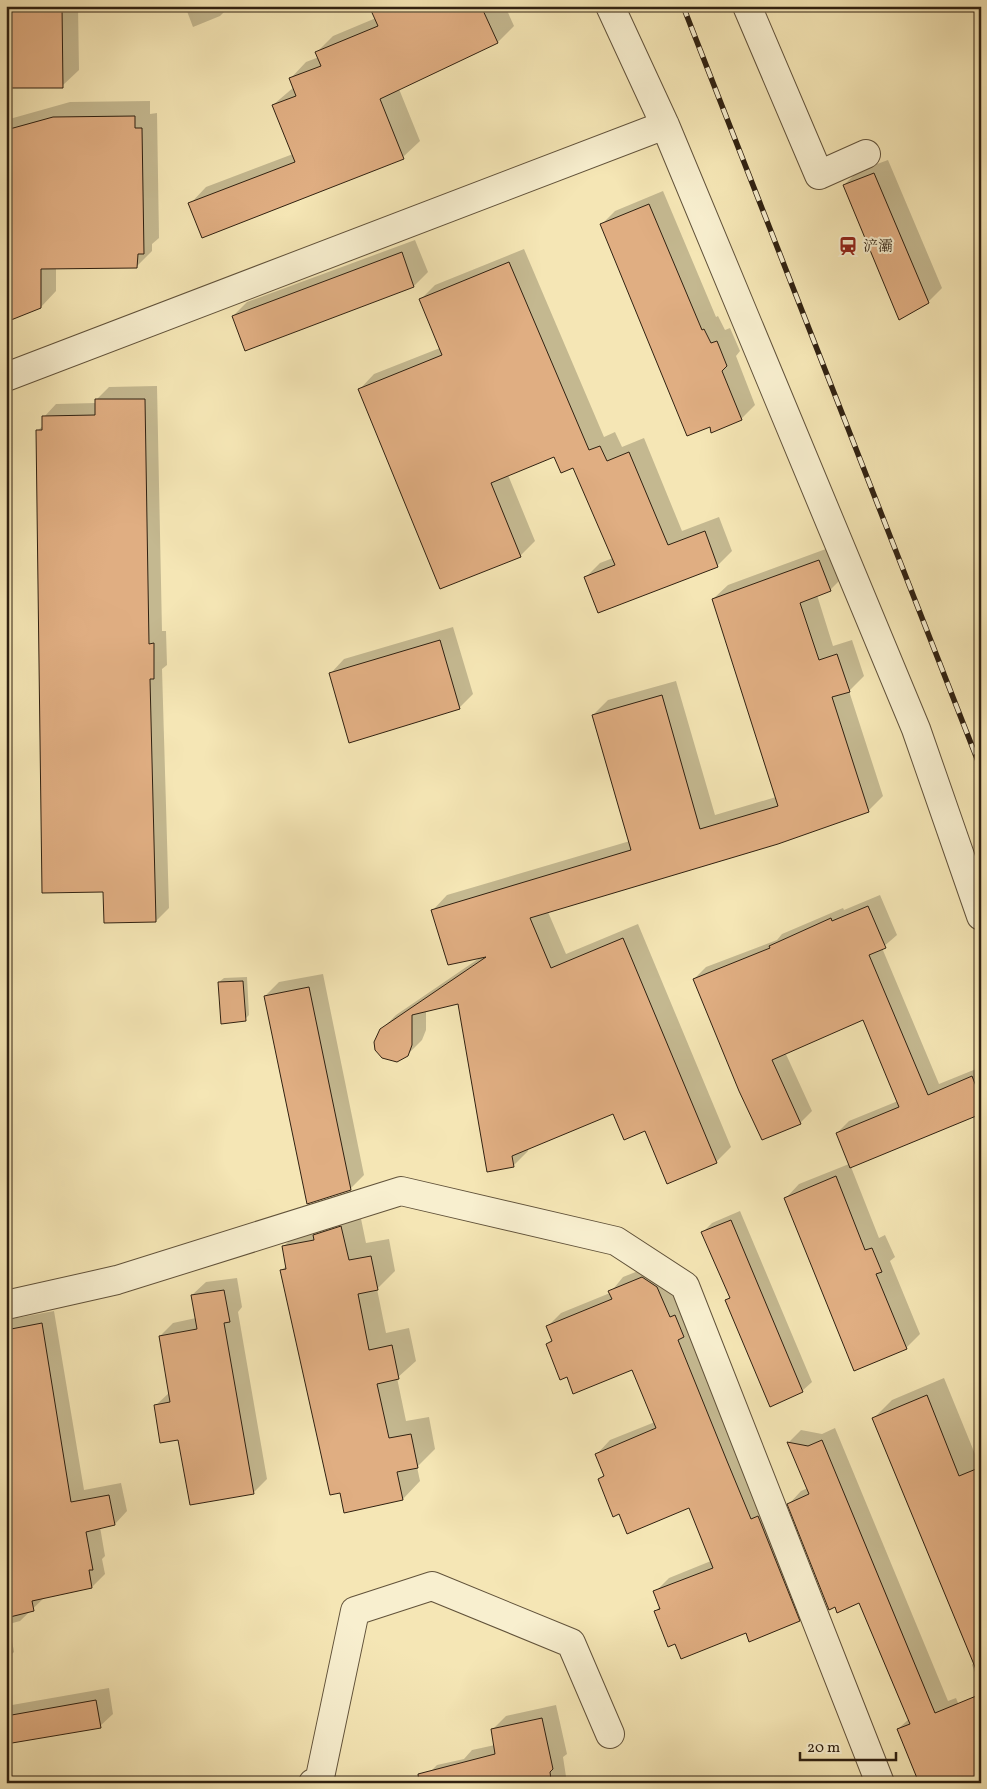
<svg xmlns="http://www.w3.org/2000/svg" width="987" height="1789" viewBox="0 0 987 1789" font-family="Vollkorn,'Noto Serif SC',serif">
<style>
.shadow{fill:#0003}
.building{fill:#e0ae82;stroke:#302111}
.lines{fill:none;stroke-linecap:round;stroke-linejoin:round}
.minor-casing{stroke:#61523a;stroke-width:30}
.minor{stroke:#f8efcf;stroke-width:28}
.rail-casing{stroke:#302111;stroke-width:5.5}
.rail{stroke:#f8efcf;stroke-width:4;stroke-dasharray:11;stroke-linecap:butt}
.labels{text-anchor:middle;stroke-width:4;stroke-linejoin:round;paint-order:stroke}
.poi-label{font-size:15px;fill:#302111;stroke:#f8efcf;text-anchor:start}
</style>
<rect width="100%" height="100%" fill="#f5e6b5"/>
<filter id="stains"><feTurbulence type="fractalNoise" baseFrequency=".004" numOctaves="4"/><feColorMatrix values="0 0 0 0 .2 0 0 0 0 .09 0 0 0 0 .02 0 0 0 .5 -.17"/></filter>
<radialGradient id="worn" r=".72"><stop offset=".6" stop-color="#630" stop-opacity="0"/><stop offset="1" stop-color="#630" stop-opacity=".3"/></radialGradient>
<!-- shadow -->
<path class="shadow" d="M6 6H78L79 70 62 86Z
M185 6H230L220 16 193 27Z
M370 6H505L514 26 498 42 399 89 420 141 403 157 202 237 190 204 206 187 293 154 273 105 294 87 290 79 306 62 319 57 317 52 333 36 376 18Z
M150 101V114L157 113 159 238 152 244V251L137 266 56 268V291L41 307 6 321V120L70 102Z
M888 160 942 288 928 302 844 185 858 171Z
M663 191 716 317 718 316 725 330 730 328 740 351 736 356 755 405 741 419 711 425 601 225 615 211Z
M415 240 428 272 414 286 245 350 233 316 247 302Z
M524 249 604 437 615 432 622 447 644 438 682 531 719 517 732 551 717 566 585 578 600 563 613 558 574 466 554 455 508 475 535 541 520 556 360 389 374 374 440 348 420 300 435 285Z
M157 386 162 631H166L167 665 162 669 169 908 156 921 104 890 37 431 44 425V417L56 404 96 403V400L109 387Z
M834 546 845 575 830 590 817 595 833 646 852 640 864 676 849 691 883 796 868 811 548 912 566 954 638 924 731 1147 716 1162 614 1112 528 1148V1151L514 1165 459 1003 426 1010V1030L422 1040 407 1055 381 1030 396 1015 481 957 433 910 447 895 630 841 593 715 608 700 676 681 715 815 776 797 713 599 728 585Z
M453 627 473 694 459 708 331 673 344 659Z
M880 895 897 935 882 948 939 1084 981 1067V1113L851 1167 879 1238 885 1235 895 1257 890 1261 920 1334 906 1348 786 1198 799 1184 849 1164 837 1133 849 1121 898 1101 863 1019 785 1052 812 1111 800 1123 694 979 706 967 777 940 782 934 843 908 844 910Z
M323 974 364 1175 350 1189 265 996 279 982Z
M247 977 249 1015 245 1019 219 982 224 978Z
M359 1209 366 1243 389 1239 395 1271 377 1289 386 1333 409 1328 416 1361 397 1378 406 1421 429 1417 435 1449 417 1467 420 1481 403 1499 281 1271 287 1265 283 1247 301 1229Z
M740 1211 812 1382 802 1391 726 1301 731 1296 703 1232 712 1223Z
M656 1264 671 1273 813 1607 799 1620 747 1632 675 1643 655 1612 660 1606 655 1592 669 1578 711 1561 690 1507 620 1513 599 1479 605 1474 597 1454 610 1440 655 1422 633 1368 567 1375 547 1344 553 1339 548 1326 561 1313 610 1293 623 1277Z
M237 1278 242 1307 238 1312 267 1479 253 1493 179 1438 155 1406 170 1392 160 1336 173 1323 196 1318 192 1295 206 1282Z
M54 1311 84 1490 121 1483 127 1511 115 1524 100 1527 105 1556 102 1559 105 1574 92 1587 46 1596 20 1621 9 1624 14 1652 6 1660V1320Z
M944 1378 977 1459 981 1458V1687L972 1665 974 1662 874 1418 892 1400Z
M835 1428 948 1701 956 1698 981 1760V1783H920L898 1729 909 1719 860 1602 789 1504 801 1491 808 1488 789 1442 801 1430 822 1434Z
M6 1675 12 1705 109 1688 113 1714 100 1726 6 1743Z
M556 1705 567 1754 563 1757 567 1783H424L423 1779 437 1765 464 1759 472 1750 495 1745 492 1730 506 1716Z"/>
<!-- building -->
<path class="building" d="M6 6H62L63 88H6Z
M369 6H481L498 43 380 99 404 159 202 238 188 203 295 162 272 105 296 96 289 78 321 66 315 52 378 26Z
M135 116V128H142L144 254H138L137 268 41 269V308L6 322V130L53 117Z
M874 173 929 303 899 320 843 185Z
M649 204 702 330 704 329 711 343 717 341 727 366 722 371 742 420 711 433 710 427 687 436 600 224Z
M402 252 414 287 245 351 232 316Z
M509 262 589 450 600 446 607 461 629 452 668 545 705 531 718 567 598 613 584 577 615 565 573 468 561 473 554 457 491 483 521 557 440 589 358 389 442 355 419 299Z
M95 399H145L149 644 154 643V679H150L156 922 104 923 103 892 42 893 36 430H42V416L95 415Z
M819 560 831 591 800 603 819 660 837 654 850 692 832 697 869 812 778 844 530 918 551 968 623 938 717 1163 667 1184 645 1131 624 1140 613 1114 512 1156 514 1167 487 1172 458 1004 412 1015V1045L408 1056 397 1062 382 1058 375 1050 374 1042 380 1029 486 957 448 965 431 910 631 850 592 715 662 695 700 829 778 806 712 599Z
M440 640 460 709 349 743 329 673Z
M868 906 886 948 869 955 928 1095 972 1076 981 1099V1114L850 1168 836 1133 899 1107 863 1020 772 1060 801 1124 762 1140 739 1091 693 979 770 948 769 946 831 918 832 921Z
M243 981 246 1021 221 1024 218 982Z
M309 987 351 1190 307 1204 264 996Z
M836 1176 865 1250 872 1248 882 1272 876 1274 907 1349 854 1371 784 1198Z
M731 1220 803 1392 770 1407 725 1300 730 1298 701 1232Z
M341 1226 349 1260 371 1256 378 1290 358 1294 369 1350 392 1345 399 1379 377 1384 389 1438 411 1434 418 1468 397 1472 403 1500 344 1513 340 1493 330 1495 280 1270 286 1269 282 1246 314 1240 313 1235Z
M642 1277 657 1287 670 1317 675 1315 684 1337 678 1340 727 1461 751 1519 758 1516 800 1621 749 1642 746 1633 681 1659 675 1644 668 1647 654 1611 660 1609 653 1591 713 1568 689 1508 627 1534 619 1514 613 1517 598 1479 604 1476 595 1454 656 1428 632 1370 573 1394 567 1377 560 1380 546 1344 552 1341 546 1326 612 1299 608 1291Z
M224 1290 230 1322 224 1323 254 1494 190 1505 178 1440 160 1443 154 1405 170 1402 159 1336 197 1329 191 1295Z
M42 1323 71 1502 109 1495 115 1525 86 1532 93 1570H89L92 1588 32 1601 34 1611 6 1618V1330Z
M927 1395 959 1476 981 1467 980 1679 872 1418Z
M822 1440 935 1713 981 1694V1778L959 1783H919L897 1729 910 1724 859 1603 837 1613 835 1607 829 1610 787 1504 809 1494 787 1442 808 1446Z
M96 1700 101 1728 6 1744V1716Z
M542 1718 553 1769 550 1772 551 1780 536 1783H419L418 1774 495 1754 491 1729Z"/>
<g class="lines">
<!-- minor casing -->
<g class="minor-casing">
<path id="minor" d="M610 6 665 125 916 729 981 916
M747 6 819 175 866 154
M6 377 665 125
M6 1305 117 1280 401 1191 616 1241 685 1286 880 1783
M313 1783 319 1782 355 1611 432 1586 571 1643 610 1734"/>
</g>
<!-- minor -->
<use href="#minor" class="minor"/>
<!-- rail casing -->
<g class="rail-casing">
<path id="rail" d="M683 6 981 769"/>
</g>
<!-- rail -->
<use href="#rail" class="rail"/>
</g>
<!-- icons -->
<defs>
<g id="station-bare" transform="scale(1.5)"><path d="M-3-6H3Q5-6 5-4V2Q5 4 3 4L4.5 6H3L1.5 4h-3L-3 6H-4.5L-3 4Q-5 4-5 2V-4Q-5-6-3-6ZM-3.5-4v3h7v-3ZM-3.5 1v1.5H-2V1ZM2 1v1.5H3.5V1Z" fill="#8f2418" stroke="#f8efcf" stroke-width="2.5" paint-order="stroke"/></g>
</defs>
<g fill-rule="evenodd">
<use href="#station-bare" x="848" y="246"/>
</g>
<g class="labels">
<!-- poi labels -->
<g class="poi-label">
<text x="863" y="251">浐灞</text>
</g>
</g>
<!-- margin -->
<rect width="987" height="1789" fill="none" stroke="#f5e6b5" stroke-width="25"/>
<rect x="8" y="8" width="972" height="1774" fill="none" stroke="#302111" stroke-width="2.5"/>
<rect x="12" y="12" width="962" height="1764" fill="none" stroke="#302111"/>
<!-- scale -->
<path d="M800 1752v8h96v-8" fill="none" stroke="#302111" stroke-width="2.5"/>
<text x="807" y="1752" font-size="15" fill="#302111" stroke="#f8efcf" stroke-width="4" paint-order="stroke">20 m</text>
<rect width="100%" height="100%" filter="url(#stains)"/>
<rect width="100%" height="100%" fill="url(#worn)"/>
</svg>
